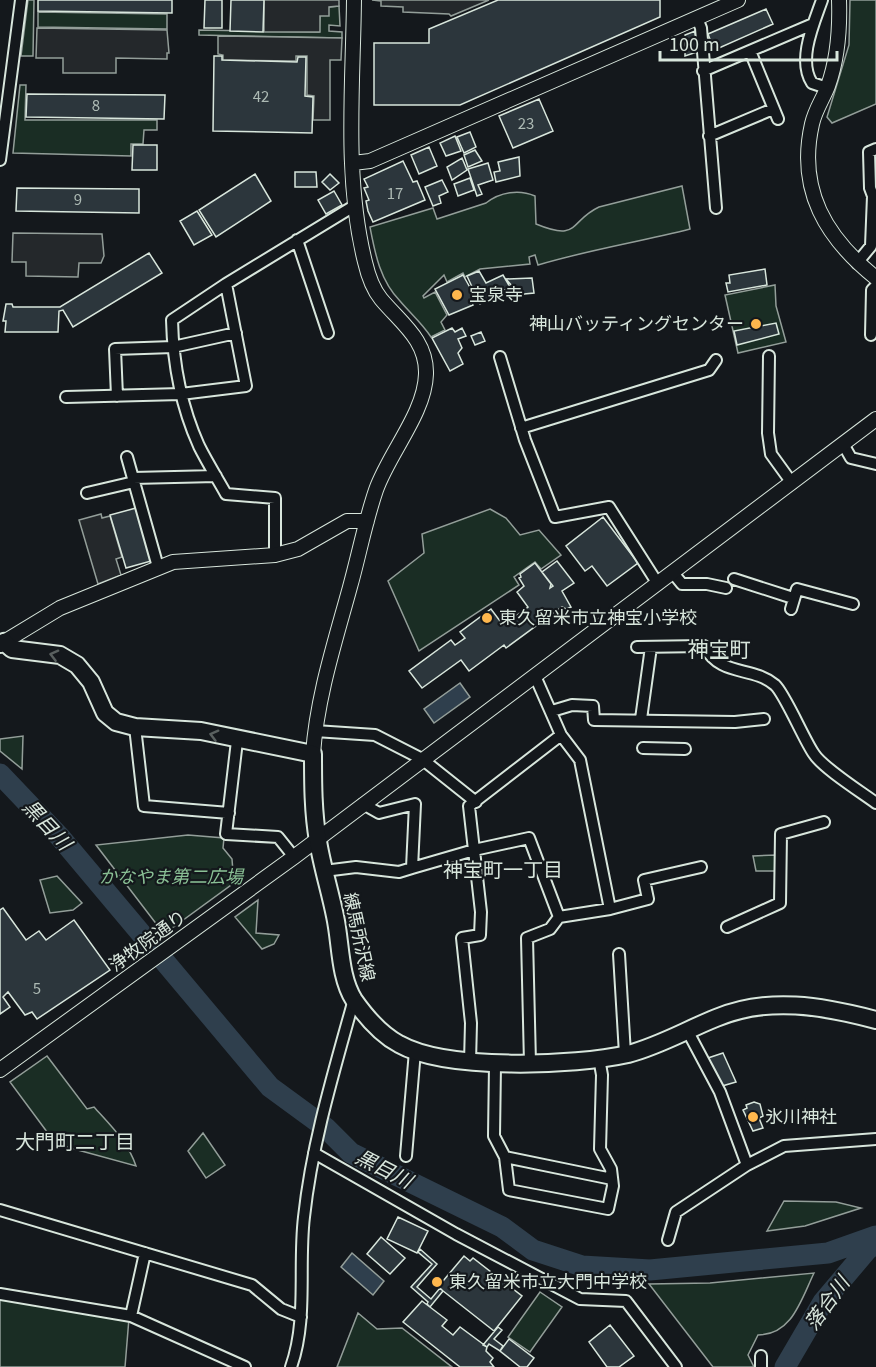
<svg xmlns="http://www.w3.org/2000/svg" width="876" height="1367" viewBox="0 0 876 1367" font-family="Georgia,'Noto Sans JP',serif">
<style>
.green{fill:#1a2d24;stroke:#939e99;stroke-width:1.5}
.parking{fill:#24282b;stroke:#939e99;stroke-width:1.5}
.water{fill:#2f3f4d;stroke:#939e99;stroke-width:1.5}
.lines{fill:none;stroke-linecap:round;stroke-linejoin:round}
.river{stroke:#2f3f4d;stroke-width:21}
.building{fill:#2c363c;stroke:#d8e6dc;stroke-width:1.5}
.minor-casing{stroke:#d8e6dc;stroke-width:14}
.tertiary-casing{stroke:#d8e6dc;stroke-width:16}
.primary-casing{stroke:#d8e6dc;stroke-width:20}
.minor{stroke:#14181c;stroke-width:10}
.tertiary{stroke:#14181c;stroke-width:14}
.primary{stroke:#14181c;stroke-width:16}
.oneway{stroke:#59605f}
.poi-dot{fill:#ffb74d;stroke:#14181c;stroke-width:2}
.labels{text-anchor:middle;stroke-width:4.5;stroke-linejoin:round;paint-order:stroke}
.number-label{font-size:15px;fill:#adbab4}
.poi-label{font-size:18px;fill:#d8e6dc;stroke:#14181c;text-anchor:start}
.park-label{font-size:18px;font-style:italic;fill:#8ac095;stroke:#14181c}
.street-label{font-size:18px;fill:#d8e6dc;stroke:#14181c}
.water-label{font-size:20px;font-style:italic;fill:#d8e6dc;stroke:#14181c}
.neighbourhood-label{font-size:20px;fill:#d8e6dc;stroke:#14181c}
.quarter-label{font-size:21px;fill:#d8e6dc;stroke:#14181c}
</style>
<rect width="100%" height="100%" fill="#14181c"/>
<!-- green -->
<path class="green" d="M28 0H34L33 56H21Z
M850 0H876V104L832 123 827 117 849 45Z
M339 6 340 26 329 25V31L342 32V38L199 35V30L319 32 320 15 329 7Z
M38 12 167 14V29L38 27Z
M20 85H26L25 120H157V130H144L143 144H131V156L13 153Z
M682 186 690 229C639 242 588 250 538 265L535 255 529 257 530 264 480 269 465 277 463 273 447 282 444 275 423 296 424 298 435 292 447 315 441 322 445 330 431 337C422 323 411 314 400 301 380 281 375 253 370 227L433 208 437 219 486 203C500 192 519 189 535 196L536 224C580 242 569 221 599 207Z
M775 285 776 306 786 342 738 353 725 295Z
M490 509 506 518 520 535 539 530 561 555 541 569 535 562 514 577 519 585 419 651 388 581 424 553 422 534Z
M23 736 22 769 0 751V739Z
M188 835 224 838 223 848 232 859 233 872 242 877 164 934 96 845Z
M776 855 775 871H756L753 856Z
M57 876 82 903 73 910 50 913 40 880Z
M258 900 256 933 279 935 274 944 262 949 235 917Z
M47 1056 87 1109 94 1107C111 1126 128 1142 136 1166L56 1144 10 1082Z
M203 1133 225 1165 206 1178 188 1151Z
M784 1201 836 1202 861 1208 805 1226 767 1231Z
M814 1273C801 1300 792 1335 758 1335L748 1355 754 1367H713L649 1284 710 1283Z
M540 1292 562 1307 530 1352 508 1337Z
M0 1295 129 1318 125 1367H0Z
M358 1313 377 1329 402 1328 452 1367H337Z"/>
<!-- parking -->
<path class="parking" d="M264 0H339V6L329 7V16H320V32H264Z
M372 0H489L451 16 449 14 403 12V7L381 6V1Z
M37 28 167 30 169 53H167V59L116 58V73H63V58H36Z
M218 36 342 38 341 60H330V120H313L314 96 307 95V56H296V61L223 60V55L218 54Z
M13 233 102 234 104 256 101 263H79L78 277 26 276V262H12Z
M101 514 102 518 110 516 122 557 116 559 121 575 98 584 79 520Z"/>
<!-- water -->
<path class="water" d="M460 683 470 697 434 723 424 709Z
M352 1253 384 1281 373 1295 341 1267Z"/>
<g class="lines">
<!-- river -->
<path class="river" d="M0 774 60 837 270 1087 326 1128 351 1153 502 1227 533 1250 582 1266 650 1270 828 1253 876 1236
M785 1367 823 1302 867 1250 876 1243"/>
</g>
<!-- building -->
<path class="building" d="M38 0H172V13L38 11Z
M205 0H222V28H204Z
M231 0H264L263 32 230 31Z
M498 0H660V17L460 105H374V43H429V29Z
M766 9 773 24 719 48 715 40 711 42 708 34Z
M695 31 697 52 685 56V35Z
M214 56H222V60L297 62 298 57H306L305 96 313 97 312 133 213 131Z
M27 94 165 95 164 119 26 117Z
M539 99 553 131 513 148 499 116Z
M470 132 476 147 464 153 457 137Z
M455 136 461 151 446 156 440 143Z
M133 145H157V170H132Z
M429 147 437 166 419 174 411 155Z
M475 150 482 161 468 167 464 155Z
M519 157 520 176 496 182 494 172 500 171 498 162Z
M462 158 467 170 452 180 447 167Z
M403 161 413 182 417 181 425 200 373 222 368 211 366 201 369 200 364 188 368 187 364 179Z
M488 163 493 180 478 185 482 194 477 196 468 169Z
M295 172H316L317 187H295Z
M255 174 271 201 216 237 199 210Z
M330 174 339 183 330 190 322 182Z
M470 178 474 190 458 196 454 184Z
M442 180 448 192 439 196 441 203 433 206 425 187Z
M17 188 139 189V213L16 211Z
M334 191 342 205 326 214 318 200Z
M197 211 212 235 194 245 180 221Z
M149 253 162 273 73 327 63 310 59 311 58 332H5L6 321H3L6 304H12L13 307H60Z
M765 269 767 285 728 292 726 283H730L729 275Z
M479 271 486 283 503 275 510 287 480 304 467 276Z
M463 275 477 300 472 302 473 305 449 315 435 289Z
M532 278 534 293 514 295 513 287 506 279Z
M776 323 779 334 737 345 734 331Z
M452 328 455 332 462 328 466 336 458 339 462 348 458 353 463 364 450 371 432 338Z
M481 332 485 341 475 345 471 336Z
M136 508 151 561 126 568 110 515Z
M603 517 638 563 607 586 592 566 585 571 566 546Z
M557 561 574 583 562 591 571 607 566 609 562 607 506 648 504 645 469 671 461 660 422 688 409 671 451 640 455 645 465 638 460 632 491 609 503 625 528 607 517 592 524 586 519 578 521 577 520 574 535 563 551 584 550 588 553 586 542 572Z
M3 908 26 940 39 931 46 940 74 920 110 970 37 1019 32 1012 25 1015 8 992 3 997 10 1007 0 1014V910Z
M723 1053 736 1082 722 1086 708 1058Z
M754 1102 760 1104 763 1116 759 1118 763 1128 753 1131 743 1110 747 1108 746 1105Z
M398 1217 428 1231 417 1253 387 1239Z
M381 1237 405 1258 390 1274 367 1254Z
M420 1249 437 1264 417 1287 431 1299 440 1288 443 1291 430 1307 427 1304 428 1302 411 1287 432 1264 418 1252Z
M464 1256 470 1261 473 1258 522 1296 494 1331 438 1287Z
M422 1301 447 1320 442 1326 453 1335 460 1327 487 1347 486 1351 493 1358 490 1362 494 1367H460L403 1322Z
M610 1325 634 1356 619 1367H607L589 1342Z
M498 1327 502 1330 494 1339 503 1346 500 1351 489 1344 487 1347 483 1345Z
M509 1339 534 1358 527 1367H520L500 1351Z"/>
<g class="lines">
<!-- minor casing -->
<g class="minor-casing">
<path id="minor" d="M822 0C814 23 797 60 812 83L827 88
M697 18 701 28 716 208
M750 51 778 119
M703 71 813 24
M709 136 773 109
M0 160 21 0
M297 240 328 333
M857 263 871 246 873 196 870 188 869 152 876 149
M226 284 172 320C173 363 181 406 199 446 207 462 217 478 226 494L275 498V555
M871 335 872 290 876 286
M769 356 768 433 771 454 792 483
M500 357 525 440 555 517 609 507 658 584
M117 396 115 349 173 347 236 333
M66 397 181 394 246 386 226 284 354 206
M521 428 709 370 716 360
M843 444 851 458 876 464
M127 457 158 567
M133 478 216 476
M87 493 134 482
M673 573 682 584H707L726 588
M734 579 793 598
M791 609 797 589 853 604
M637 647 704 646C722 678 751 665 775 685 785 694 804 740 814 754 823 768 861 792 876 803
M552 711 572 705 593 706 594 720 735 722 764 719
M641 719 651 647
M135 727 144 806 229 813
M315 731 375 735 422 759 476 802
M561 735 580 760 610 909
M237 741 226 834 278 837 294 857
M643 748 685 749
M363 804 379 813 415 804 412 868 474 850 529 838 559 917 610 909 648 899 644 880 701 867
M324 871 356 867 399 872 412 868
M727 927 780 903 781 834 824 822
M619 954 625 1054
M687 1030 720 1092 747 1165
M470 1062 471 1023 462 938 480 935 481 912 469 806 561 735 535 676
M530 1063 527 938 550 929 559 917
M495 1065 494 1136 505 1157 509 1190 608 1209 613 1186 611 1169 600 1149 602 1075 599 1058
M314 1153 456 1234 580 1299 626 1301 676 1367
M406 1156 415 1051
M505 1157 612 1179
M0 1210 252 1285 281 1309 301 1317
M668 1240 676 1212 747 1165 784 1146 876 1139
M0 1294 131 1316 245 1367
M131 1316 145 1253
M761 1356V1367
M291 1367C308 1319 298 1267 304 1217 312 1143 334 1071 354 999"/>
</g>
<!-- tertiary casing -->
<g class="tertiary-casing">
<path id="tertiary" d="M839 0C840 29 838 58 828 86 823 99 815 110 812 124 797 190 826 238 876 278
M353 163 370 161 738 0
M4 642 60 608 173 562 275 555 298 549 347 521H367
M313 754C317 697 335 642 350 587 359 555 365 522 376 490 389 453 425 413 426 374 427 340 401 323 381 299 372 288 368 275 365 262 344 178 353 86 354 0
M0 1070 294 857 876 419"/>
</g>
<!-- primary casing -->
<g class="primary-casing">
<path id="primary" d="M0 644 4 642 12 649 60 655 77 665 91 682 105 713 116 722 135 727 201 731 313 754C313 783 313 812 318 841 322 866 330 891 335 916 341 943 339 976 354 1000 366 1017 380 1034 399 1044 447 1071 574 1066 628 1054 659 1046 686 1030 716 1018 768 996 823 1006 876 1020"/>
</g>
<!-- minor -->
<use href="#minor" class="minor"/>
<!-- tertiary -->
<use href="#tertiary" class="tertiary"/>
<!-- primary -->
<use href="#primary" class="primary"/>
</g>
<!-- one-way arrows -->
<defs><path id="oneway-chevron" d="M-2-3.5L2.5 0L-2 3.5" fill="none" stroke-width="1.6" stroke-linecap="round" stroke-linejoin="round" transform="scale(1.5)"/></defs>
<g class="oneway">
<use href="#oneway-chevron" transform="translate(54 655) rotate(-166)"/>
<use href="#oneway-chevron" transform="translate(214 735) rotate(-165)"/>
</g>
<!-- markers -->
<g class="poi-dot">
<circle cx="457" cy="295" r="6"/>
<circle cx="756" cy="324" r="6"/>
<circle cx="487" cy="618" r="6"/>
<circle cx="753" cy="1117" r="6"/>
<circle cx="437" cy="1282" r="6"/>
</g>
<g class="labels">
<!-- number labels -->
<g class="number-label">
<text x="261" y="102">42</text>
<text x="96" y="111">8</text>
<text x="526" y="129">23</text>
<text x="395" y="199">17</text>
<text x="78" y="205">9</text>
<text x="37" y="994">5</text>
</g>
<!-- poi labels -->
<g class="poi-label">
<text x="469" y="301">宝泉寺</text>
<text x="744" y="330" text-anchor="end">神山バッティングセンター</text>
<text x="499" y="624">東久留米市立神宝小学校</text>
<text x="765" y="1123">氷川神社</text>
<text x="449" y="1288">東久留米市立大門中学校</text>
</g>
<!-- park labels -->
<g class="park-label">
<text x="171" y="883">かなやま第二広場</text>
</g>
<!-- street labels -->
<g class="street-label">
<text transform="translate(359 937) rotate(78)" y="6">練馬所沢線</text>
<text transform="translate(148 941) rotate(-36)" y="6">浄牧院通り</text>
</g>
<!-- water labels -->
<g class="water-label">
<text transform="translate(47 825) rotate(47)" y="7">黒目川</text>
<text transform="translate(384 1169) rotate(27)" y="7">黒目川</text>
<text transform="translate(827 1303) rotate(-54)" y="7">落合川</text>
</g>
<!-- neighbourhood labels -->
<g class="neighbourhood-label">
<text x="503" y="877">神宝町一丁目</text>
<text x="75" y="1149">大門町二丁目</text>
</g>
<!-- quarter labels -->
<g class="quarter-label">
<text x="719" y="657">神宝町</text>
</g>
</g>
<!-- scale -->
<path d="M660 51v9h177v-9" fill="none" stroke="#d8e6dc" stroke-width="3"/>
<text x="669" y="51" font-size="18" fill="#d8e6dc" stroke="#14181c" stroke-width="4.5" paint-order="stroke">100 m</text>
</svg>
